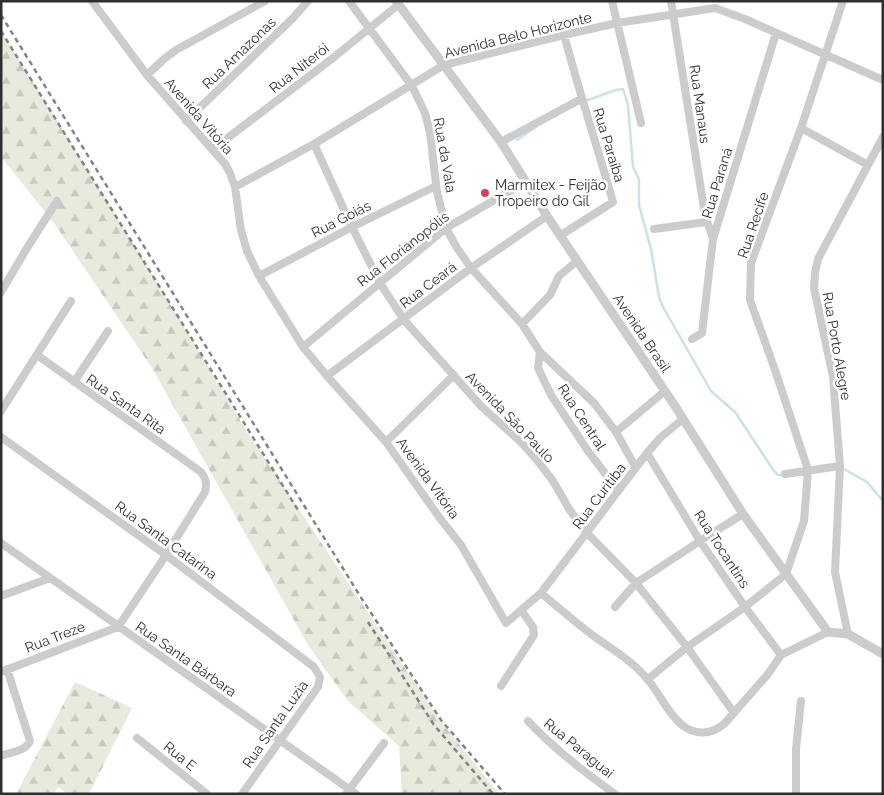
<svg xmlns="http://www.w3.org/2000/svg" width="884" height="795" viewBox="0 0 884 795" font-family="Raleway,sans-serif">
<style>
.forest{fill:url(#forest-firs)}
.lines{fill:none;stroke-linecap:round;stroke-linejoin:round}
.stream{stroke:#cce1e9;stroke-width:2.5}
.minor{stroke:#ccc;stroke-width:8}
.tertiary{stroke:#ccc;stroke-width:9}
.rail{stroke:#848484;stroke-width:2.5;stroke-dasharray:5 4;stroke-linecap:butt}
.poi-dot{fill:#d6405d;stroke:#fff;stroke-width:2}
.labels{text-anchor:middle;stroke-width:5;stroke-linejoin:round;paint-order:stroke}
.street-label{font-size:14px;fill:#2f2f2f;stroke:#fff}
.poi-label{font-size:14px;fill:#2f2f2f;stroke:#fff;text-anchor:start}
</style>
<defs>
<pattern id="forest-firs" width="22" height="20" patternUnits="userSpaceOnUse" patternTransform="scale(1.25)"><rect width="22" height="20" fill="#e6ebde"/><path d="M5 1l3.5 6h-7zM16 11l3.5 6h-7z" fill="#c6cabf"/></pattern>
</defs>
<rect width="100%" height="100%" fill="#fff"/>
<!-- forest -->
<path class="forest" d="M1 31 154 277 246 430 439 719 499 794H402L399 746 348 701 308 645 152 368 54 223 1 157Z
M75 682 132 708 89 794H68L58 787 54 794H16Z"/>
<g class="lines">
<!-- stream -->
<path class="stream" d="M585 101 616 90 623 89 628 105 633 167 639 179V205L651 249 659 297 663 307 711 391 735 412 774 471 778 475H784
M517 140 536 127
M844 469 867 482 883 501"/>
<!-- minor -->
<path class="minor" d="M92 1 147 75 225 164 230 173 235 187 241 230 247 251 259 276 303 347 327 376 386 442 439 517 461 545 506 623 541 593 647 453 661 437 683 419
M349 1 412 86 425 113 430 133 437 192 446 228 457 248 471 268 522 324 540 352 594 403 616 432 636 468
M612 1 641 123
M671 1 705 215 713 239
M147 75 164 59 176 50 265 1
M186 121 292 19 308 1
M801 128 868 165
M501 142 581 99
M314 144 352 227 380 283 404 320 482 407 521 442 537 460 553 481 569 509 587 533 636 583 687 647 734 713
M213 149 333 58 398 5
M235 187 314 144 444 65 564 35 617 23 715 8 745 19 883 80
M654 229 706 222
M561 235 613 202C597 146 579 91 564 35
M259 276 352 227 436 186
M1 292 27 248 57 201
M522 324 550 295 559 276 577 261
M692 339 702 333 713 239 776 33
M303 347 446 228 526 182
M540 352 538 368 551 395 588 451 618 490
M327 376 471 268 547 216
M74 382 108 331
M1 411 71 301
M616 432 665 391
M1 437 166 555 314 667 320 677 318 687 242 794
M386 442 454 375
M647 453 700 541 745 607 781 655
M785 474 840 466
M1 543 356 794
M541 593C559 608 576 623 595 637 613 650 634 662 648 680 661 695 671 721 690 730 703 735 715 732 725 723L768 674 781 655 828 632
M1 596 50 578
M615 607 636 583 700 541 743 514
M848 634 835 572 840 466 833 377 814 288 815 273 818 259 883 137
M1 672 118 627 166 555 205 492C207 483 206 479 201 472L37 355
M648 679 687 647 745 607 786 574 804 521 808 470 775 370 750 300 751 263 801 128 843 1
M501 686 534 635 533 627 521 610
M528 721C554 749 584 772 615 794
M137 738 207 794
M1 756C11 752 26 751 30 741L7 669
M346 794 384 743
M796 794V749L801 701"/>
<!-- tertiary -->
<path class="tertiary" d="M396 1 501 142 547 216 675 406 743 514 828 632 848 634 883 654"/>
<!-- rail -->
<path class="rail" d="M1 15 360 596 441 720 505 794
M1 31 298 510
M368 622 434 725 493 794"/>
</g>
<!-- markers -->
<circle class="poi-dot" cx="485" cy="193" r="5"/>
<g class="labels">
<!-- street labels -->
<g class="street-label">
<text transform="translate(518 35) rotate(-14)" y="5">Avenida Belo Horizonte</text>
<text transform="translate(239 53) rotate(-44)" y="5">Rua Amazonas</text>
<text transform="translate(299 68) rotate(-38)" y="5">Rua Niterói</text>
<text transform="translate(700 104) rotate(82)" y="5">Rua Manaus</text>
<text transform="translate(199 116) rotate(49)" y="5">Avenida Vitória</text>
<text transform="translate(609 145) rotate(73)" y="5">Rua Paraíba</text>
<text transform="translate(445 155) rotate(80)" y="5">Rua da Vala</text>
<text transform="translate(717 183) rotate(-73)" y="5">Rua Paraná</text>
<text transform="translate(341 219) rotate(-27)" y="5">Rua Goiás</text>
<text transform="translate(753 225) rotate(-71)" y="5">Rua Recife</text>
<text transform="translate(403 249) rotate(-38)" y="5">Rua Florianopólis</text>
<text transform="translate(428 285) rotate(-37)" y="5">Rua Ceará</text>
<text transform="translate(642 333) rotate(56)" y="5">Avenida Brasil</text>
<text transform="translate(837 346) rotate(80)" y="5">Rua Porto Alegre</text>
<text transform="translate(126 404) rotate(35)" y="5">Rua Santa Rita</text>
<text transform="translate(510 417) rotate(46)" y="5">Avenida São Paulo</text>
<text transform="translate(582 417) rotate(57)" y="5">Rua Central</text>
<text transform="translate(428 478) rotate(54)" y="5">Avenida Vitória</text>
<text transform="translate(599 496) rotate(-53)" y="5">Rua Curitiba</text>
<text transform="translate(166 540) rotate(36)" y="5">Rua Santa Catarina</text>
<text transform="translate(722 549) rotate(57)" y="5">Rua Tocantins</text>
<text transform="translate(55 637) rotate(-21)" y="5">Rua Treze</text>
<text transform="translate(186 659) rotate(35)" y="5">Rua Santa Bárbara</text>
<text transform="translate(275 724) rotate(-55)" y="5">Rua Santa Luzia</text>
<text transform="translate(579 748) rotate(39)" y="5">Rua Paraguai</text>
<text transform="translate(180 756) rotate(39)" y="5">Rua E</text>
</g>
<!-- poi labels -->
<g class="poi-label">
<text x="495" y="190">Marmitex - Feijão<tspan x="495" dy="16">Tropeiro do Gil</tspan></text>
</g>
</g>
<!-- border -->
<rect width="884" height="795" fill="none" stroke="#2f2f2f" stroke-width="5"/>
</svg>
